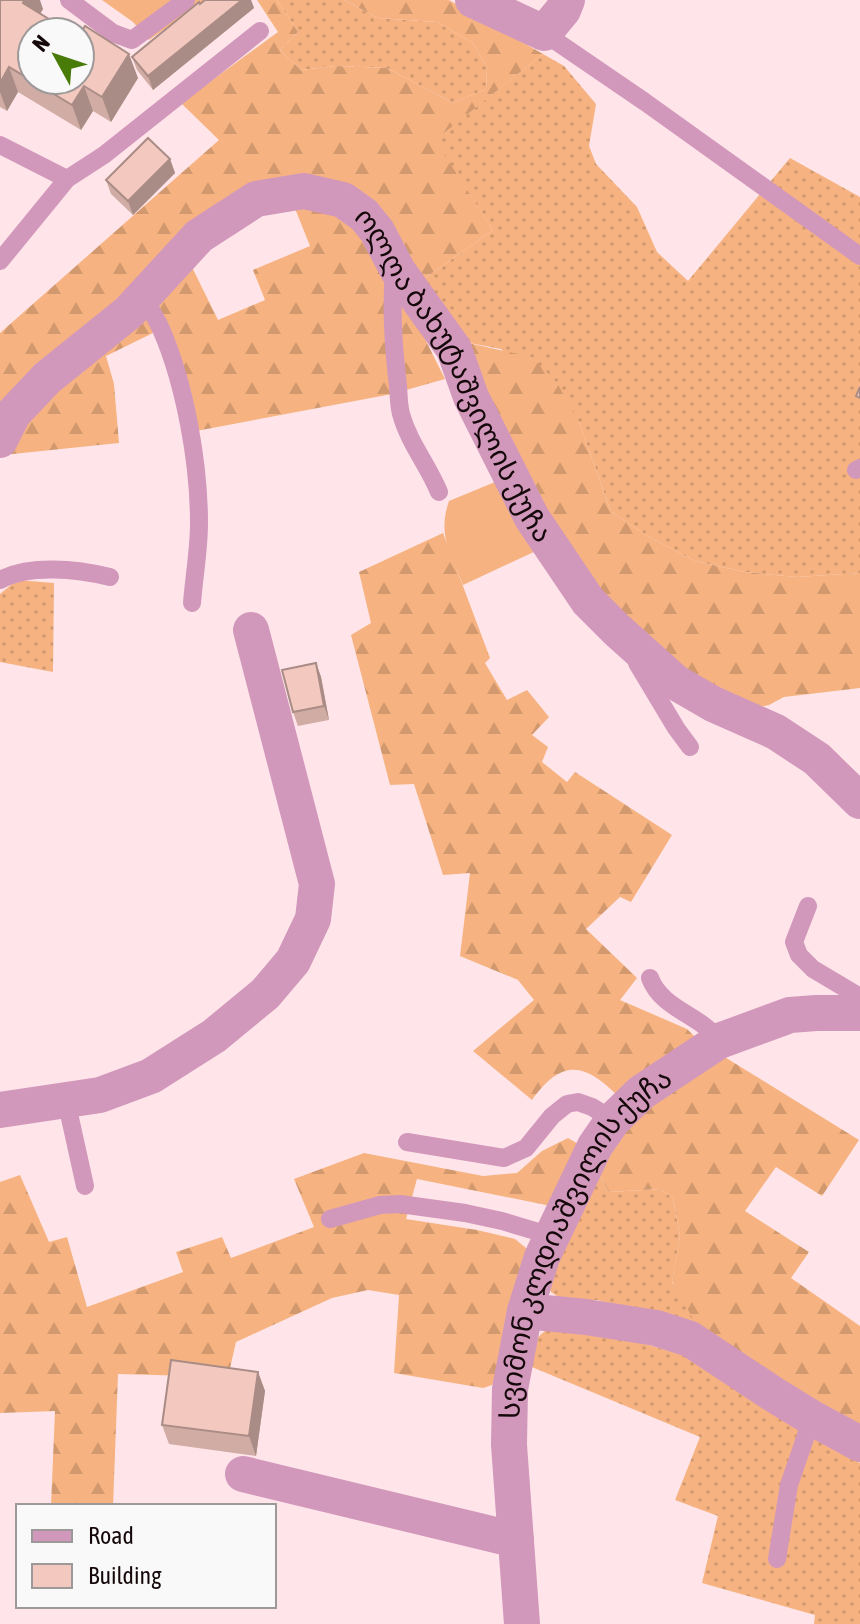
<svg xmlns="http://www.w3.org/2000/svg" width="860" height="1624" viewBox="0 0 860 1624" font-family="'Asap Condensed','Noto Sans Georgian',sans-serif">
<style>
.grass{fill:url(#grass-dots)}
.forest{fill:url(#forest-firs)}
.garden{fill:#f6b381}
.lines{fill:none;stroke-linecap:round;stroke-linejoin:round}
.service{stroke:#d298bc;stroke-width:18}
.minor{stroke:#d298bc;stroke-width:36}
.wall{fill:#d1aca4}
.shaded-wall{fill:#aa8c86}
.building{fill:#f3c8bf;stroke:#aa8c86;stroke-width:2}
.labels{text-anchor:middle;stroke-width:7;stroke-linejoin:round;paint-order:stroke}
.street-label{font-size:28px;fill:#15080a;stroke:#f9f9f9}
</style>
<defs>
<pattern id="grass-dots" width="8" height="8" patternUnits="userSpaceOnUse" patternTransform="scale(2)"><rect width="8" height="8" fill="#f6b381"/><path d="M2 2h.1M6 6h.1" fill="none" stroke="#d2986e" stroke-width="1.8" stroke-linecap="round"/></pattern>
<pattern id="forest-firs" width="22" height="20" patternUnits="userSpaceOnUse" patternTransform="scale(2)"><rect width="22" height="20" fill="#f6b381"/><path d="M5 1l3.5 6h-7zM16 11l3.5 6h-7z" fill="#d2986e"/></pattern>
</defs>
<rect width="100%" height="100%" fill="#ffe5e9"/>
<!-- grass -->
<path class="grass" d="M277 0H344L378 18 437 22 473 43 487 68 486 89 453 103 387 68 336 66 301 70 280 50 298 32Z
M543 54 564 66 596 104 589 146 596 164 637 207 657 252 688 281 790 158 860 197V573L797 577 745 572 695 561 651 538 611 512 579 422 501 349 459 341 421 281 493 230 434 140Z
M17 580 54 583 53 672 0 662V594Z
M599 1174 609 1192 660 1189 673 1198 680 1236 672 1282 712 1334 660 1316 597 1300 564 1301 551 1292 545 1276Z
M551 1327 632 1340 690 1357 860 1463V1624H814L815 1615 702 1583 718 1516 675 1500 700 1437 527 1365C531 1347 534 1337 551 1327Z"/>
<!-- forest -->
<path class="forest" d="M257 0H277L298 32 280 50 301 70 336 66 387 68 453 103 486 89 487 68 473 43 437 22 378 18 344 0H449L543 54 435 140 493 230 421 281 388 235 262 187 0 421V333L219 140 181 103 278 32Z
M294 206 345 208 406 301 445 379 392 394 196 431 154 300 188 259 218 320 265 300 253 270 310 246Z
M142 310 157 331 106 356 114 384 119 443 3 455 23 415Z
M459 341 532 357 557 383 579 422 611 512 651 538 695 561 745 572 797 577 860 573V688L784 697 769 705 751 709 643 644 549 530Z
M443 533 490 658 485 663 507 700 527 690 549 717 532 735 548 747 542 762 567 782 575 772 672 835 631 902 620 897 586 929 637 978 620 1000 687 1029 703 1045 622 1100C588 1066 565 1054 532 1100L473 1051 534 1000 518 980 460 956 470 873 443 875 414 784 390 785 351 635 371 623 359 572Z
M723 1056 859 1140 822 1196 776 1167 745 1211 809 1252 791 1278 860 1326V1431L726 1347 692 1317 672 1281 680 1236 673 1198 660 1189 609 1192 599 1174 634 1114Z
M568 1138 580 1145 551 1206 417 1179 406 1219 477 1230 515 1239 526 1248 530 1259 498 1372 492 1385 483 1388 394 1373 399 1295 368 1290 332 1298 236 1342 228 1377 118 1374 113 1506H51L55 1411 0 1413V1182L20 1175 49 1242 67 1237 87 1307 183 1272 176 1252 222 1237 231 1258 314 1227 294 1179 364 1153 483 1176 517 1173 542 1151Z"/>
<!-- garden -->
<path class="garden" d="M102 0H206L149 40 133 22Z
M495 482 538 550 463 585C451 553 437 536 449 501Z"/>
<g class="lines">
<!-- service -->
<path class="service" d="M69 0 113 33 132 40 186 0
M544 33 645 102 860 256
M0 145 67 179 104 155 260 31
M0 261 67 179
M394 272C391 307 393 342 397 377 399 389 398 403 401 414 409 443 428 465 439 492
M143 297C149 307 156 318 161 329 185 384 199 463 199 523 199 550 194 577 192 603
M856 470 860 468
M0 580C30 564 77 569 110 577
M637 663 676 728 690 747
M808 906 794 942 799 955 813 969 860 997
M650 978C662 1010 702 1015 719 1041
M66 1100 85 1186
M407 1142 504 1158 526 1148 552 1116 567 1104 578 1102 592 1107 613 1120
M330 1219 380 1205 400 1204 465 1213 502 1221 552 1236
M777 1559 789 1485 812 1418"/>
<!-- minor -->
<g class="minor">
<path d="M473 0 544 33 563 10 567 0"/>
<path id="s1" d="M0 440 13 414 47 378 129 312 199 236 256 199 304 191 343 200 364 215 377 231 398 271 454 349 471 397 532 518 588 601 617 630 675 682 713 704 776 732 817 759 860 801"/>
<path d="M0 1110 100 1095 151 1076 214 1036 265 994 293 961 313 919 317 884 251 630"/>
<path d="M525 1311 586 1317 656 1328 690 1339 773 1394 812 1418 860 1444"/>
<path d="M243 1474 516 1540"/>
<path id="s2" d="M522 1624 509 1445 510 1389 525 1311 542 1257 595 1146 613 1120 642 1092 719 1041 790 1015 816 1013H860"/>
</g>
</g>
<!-- wall -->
<path class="wall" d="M0 0 43 9 40 14 138 78 111 122 93 111 81 130 18 92 7 111 0 107Z
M205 0H251L254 8 153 90 137 70 132 57Z
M170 159 175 173 133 215 111 194 106 180Z
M316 663 321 677 329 720 298 726 293 712Z
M258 1372 265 1391 256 1456 169 1444 162 1425Z"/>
<!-- shaded-wall -->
<path class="shaded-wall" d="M24 0H40L43 9 32 27 23 3Z
M242 0H251L254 8 153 90 148 76Z
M129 54 138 78 111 122 102 97Z
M9 67 18 92 7 111 0 92V83Z
M84 86 93 111 81 130 72 105Z
M170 159 175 173 133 215 128 201Z
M316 663 321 677 329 720 324 706Z
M258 1372 265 1391 256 1456 249 1436Z"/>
<!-- building -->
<path class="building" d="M0 0H24L23 3 70 32H32V80H80V34L85 26 129 54 102 97 84 86 72 105 9 67 0 83Z
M205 0H242L148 76 132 57 199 2 200 4Z
M148 138 170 159 128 201 106 180Z
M860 387V398L856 396Z
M316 663 324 706 293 712 282 670Z
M171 1360 258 1372 249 1436 162 1425Z"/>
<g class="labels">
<!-- street labels -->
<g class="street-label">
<text dy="10" stroke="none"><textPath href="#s1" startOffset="654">ოლღა ბახუტაშვილის ქუჩა</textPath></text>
<text dy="10" stroke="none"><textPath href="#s2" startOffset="402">სვიმონ კლდიაშვილის ქუჩა</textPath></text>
</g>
</g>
<!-- legend -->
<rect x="16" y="1504" width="260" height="104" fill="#f9f9f9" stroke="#9e9999" stroke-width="2"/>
<rect x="32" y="1530" width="40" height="12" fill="#d298bc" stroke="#9e9999" stroke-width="2"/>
<text x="88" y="1544" font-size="24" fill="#15080a">Road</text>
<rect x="32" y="1564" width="40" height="24" fill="#f3c8bf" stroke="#9e9999" stroke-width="2"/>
<text x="88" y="1584" font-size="24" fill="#15080a">Building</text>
<!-- north arrow -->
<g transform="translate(56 56) rotate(310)"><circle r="38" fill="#f9f9f9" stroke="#9e9999" stroke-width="2"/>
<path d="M0-6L14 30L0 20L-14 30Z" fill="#487b08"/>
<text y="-12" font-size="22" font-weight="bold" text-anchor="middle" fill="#15080a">N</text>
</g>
</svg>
